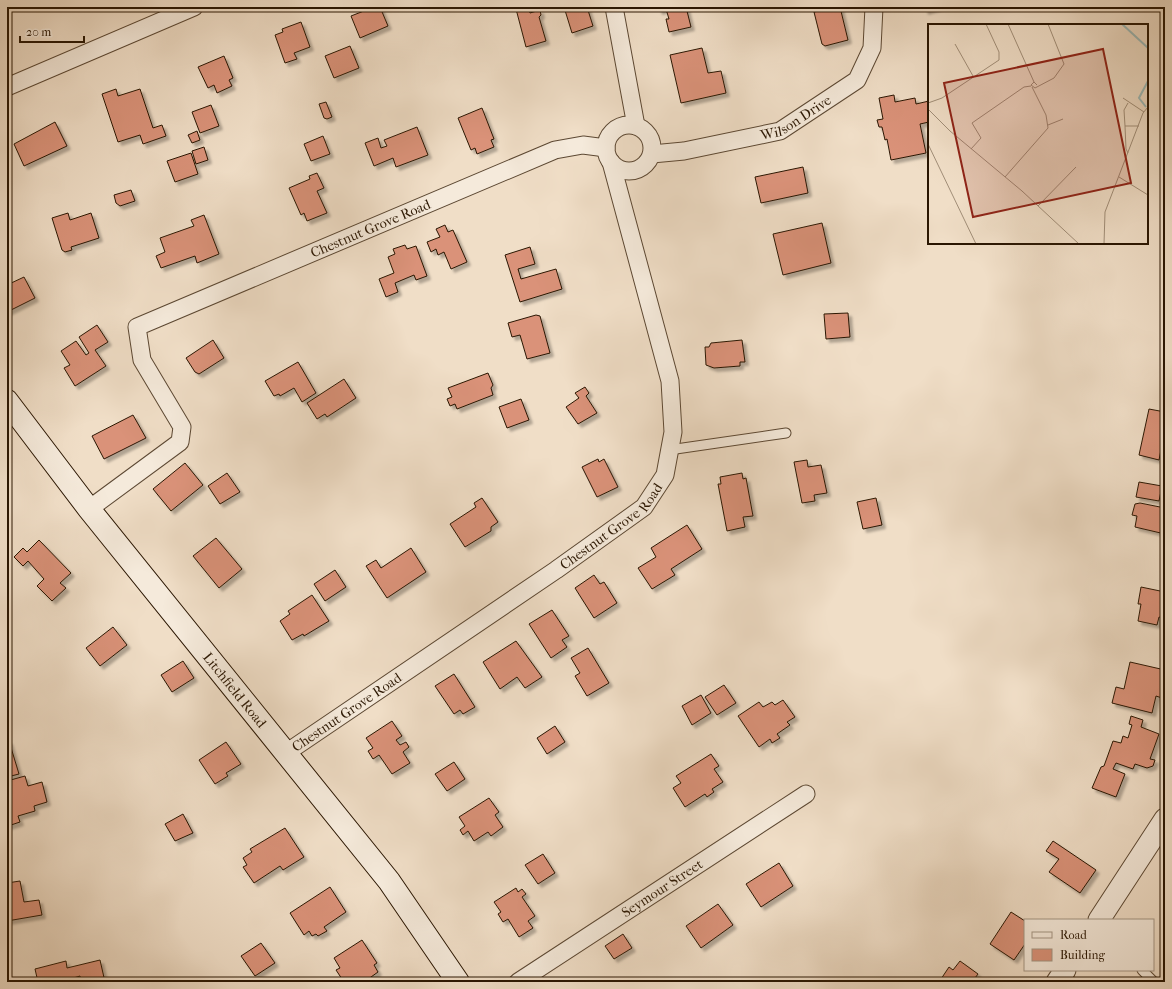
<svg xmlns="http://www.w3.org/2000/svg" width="1172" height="989" viewBox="0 0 1172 989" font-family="'IM FELL French Canon',serif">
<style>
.building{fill:#da9279;stroke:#2a1602;filter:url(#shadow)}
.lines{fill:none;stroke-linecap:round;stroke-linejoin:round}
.service-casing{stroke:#5c4833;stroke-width:11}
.minor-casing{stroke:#5c4833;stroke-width:19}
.tertiary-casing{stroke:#5c4833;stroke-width:23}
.secondary-casing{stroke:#2a1602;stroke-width:24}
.service{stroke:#f5eadb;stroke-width:9}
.minor{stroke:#f5eadb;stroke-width:17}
.tertiary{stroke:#f5eadb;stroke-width:21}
.secondary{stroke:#f5eadb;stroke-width:22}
.labels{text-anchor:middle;stroke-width:3.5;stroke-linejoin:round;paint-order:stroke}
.street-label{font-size:14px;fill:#2a1602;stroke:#f5eadb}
.inset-river{fill:none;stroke:#9bbbba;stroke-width:2}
.inset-road{fill:none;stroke:#a18e78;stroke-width:1}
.view{fill:#8f2418;fill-opacity:0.15;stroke:#8f2418;stroke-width:2}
.inset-edge{fill:none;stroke:#2a1602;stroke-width:2}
</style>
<defs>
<filter id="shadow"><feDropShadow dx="3.5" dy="3.5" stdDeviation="1" flood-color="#0004"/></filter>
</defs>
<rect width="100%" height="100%" fill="#f0dec7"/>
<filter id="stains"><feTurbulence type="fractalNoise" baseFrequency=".005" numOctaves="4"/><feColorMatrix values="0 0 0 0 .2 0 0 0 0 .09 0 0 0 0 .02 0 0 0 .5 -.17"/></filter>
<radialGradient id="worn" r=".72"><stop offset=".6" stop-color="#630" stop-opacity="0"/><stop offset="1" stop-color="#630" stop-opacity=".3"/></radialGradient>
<!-- building -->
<path class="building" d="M380 7 388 26 360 38 351 16 369 9 374 10Z
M522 7H528L530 13 540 10 541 15 539 17 546 41 526 47 516 9Z
M564 7H587L593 26 572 33Z
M658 7H686L691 27 669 32 666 19H669L666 9 659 11Z
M836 7H840L848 40 825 46 822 44 814 12Z
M924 7H938L925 11Z
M301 22 310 47 294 53 297 59 285 63 275 35 283 32 282 29Z
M350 46 359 68 334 78 325 56Z
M702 48 708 73 721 71 726 93 681 103 670 55Z
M224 56 233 78 229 80 232 86 217 93 214 85 208 88 198 67Z
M116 89 118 96 140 89 153 128 162 125 166 136 143 144 140 135 118 142 102 94Z
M894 95 895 102 915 98 916 104 929 101V122L920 124 926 153 891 160 887 139 885 140 882 127H879L877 120 883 119 879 98Z
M326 102 332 117 327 119 324 118 319 104Z
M211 105 219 126 200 133 192 112Z
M482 108 494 139 491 140 494 147 477 154 475 148 471 150 458 118Z
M55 122 67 146 24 166 14 144Z
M417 127 428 155 396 167 393 158 374 166 365 143 378 138 381 148 387 146 384 140Z
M197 131 200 140 192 143 188 135Z
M323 136 330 154 311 161 304 144Z
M204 147 208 160 196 164 192 151Z
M191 153 198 174 175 182 167 161Z
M803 167 808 193 761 203 755 177Z
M317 173 324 188 317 191 327 213 307 221 304 213 301 215 289 188 310 179 309 176Z
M131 190 135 201 120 206 116 203 114 195Z
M68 213 70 220 91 213 99 238 71 247 72 250 65 252 62 250 52 218Z
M204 215 219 254 197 263 195 256 161 268 156 256 165 252 160 238 194 226 191 220Z
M822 223 831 263 783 275 773 234Z
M445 225 448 232 453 230 467 262 451 269 444 252 438 255 436 249 431 252 427 242 440 237 436 229Z
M405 245 407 249 416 246 427 276 416 280 414 275 395 283 398 292 386 297 379 279 394 273 388 257 395 254 393 249Z
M530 247 535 264 518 269 521 279 556 269 562 289 520 302 505 255Z
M24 277 35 298 7 312V285Z
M848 313 850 337 826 339 824 314Z
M536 315 540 316 550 353 527 359 520 335 512 337 508 323Z
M97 325 108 342 95 350 106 366 75 386 64 368 70 365 61 351 76 341 86 355 89 353 79 337Z
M213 340 224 358 199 374 195 372 186 358Z
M742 340 745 362H740V366L714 368 706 365 705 347H709L711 343Z
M298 362 316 393 302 402 294 388 280 396 279 394 274 396 265 381Z
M488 373 493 385 491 388 493 395 457 409 455 404 450 406 447 399 452 397 448 388Z
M344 379 356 398 327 417 325 414 317 419 307 403Z
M585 387 589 393 586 396 597 413 578 424 566 407 579 398 575 393Z
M521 399 529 420 507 428 499 407Z
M1149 409 1165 412V429L1159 460 1139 455Z
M133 415 146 438 104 459 92 436Z
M598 459 599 462 604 459 618 487 597 497 582 467Z
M807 460 808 467 821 465 827 493 814 495 815 501 802 503 794 462Z
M185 463 203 485 171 511 153 489Z
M227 473 240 492 220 504 208 486Z
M742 473 743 479 746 478 753 516 743 517 745 527 727 531 718 484H721L720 477Z
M1139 482 1162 486 1159 501 1136 497Z
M482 498 498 522 491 527V531L465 547 450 524 476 507 474 503Z
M876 498 882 525 863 529 857 502Z
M1140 503 1165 508V534L1135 527 1137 516 1132 515 1135 504Z
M687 525 702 549 671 569 675 575 652 589 638 568 656 557 651 548Z
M216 538 242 569 219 588 193 556Z
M39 540 71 573 60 583 66 588 52 601 37 586 44 579 28 561 23 566 14 557 23 548 27 552Z
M411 548 426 572 387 598 366 566 376 560 381 568Z
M335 570 346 587 325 601 314 584Z
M594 575 600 584 604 582 617 603 594 618 575 588Z
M1141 587 1165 592V618L1159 617 1157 625 1138 621 1141 604H1138Z
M312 595 329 621 304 636 303 634 292 640 280 621 290 614 288 611Z
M552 610 569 636 562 640 567 647 551 658 529 624Z
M113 627 127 645 100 666 86 648Z
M516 641 542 677 525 688 517 677 500 689 483 662Z
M588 648 609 683 587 696 575 676 580 673 571 658Z
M183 661 194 678 172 692 161 675Z
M1130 662 1165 670V686L1162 698 1156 696 1152 713 1112 703 1116 687 1124 689Z
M454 674 475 707 463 714 460 710 454 714 435 686Z
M724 685 736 703 717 715 705 697Z
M701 695 711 713 692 725 682 706Z
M783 700 795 717 787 722 790 725 777 734 780 738 772 743 770 739 759 747 738 716 759 702 763 707 772 702 775 705Z
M1131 716 1143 720 1141 727 1159 734 1150 759 1155 760 1153 766 1147 768 1135 764 1133 769 1116 763 1113 769 1125 774 1116 797 1092 788 1101 767 1104 766 1113 741 1121 743 1123 736 1128 738 1132 725 1129 724Z
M392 721 402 736 396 740 400 745 406 742 409 747 403 752 410 763 392 774 379 755 373 759 368 751 373 748 366 738Z
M555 726 565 742 547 754 537 738Z
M7 741H9L19 774 7 777Z
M226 742 241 764 226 773 228 776 215 784 199 760Z
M711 754 719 766 714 769 723 782 712 789 714 792 707 797 705 794 685 807 673 788 681 783 676 776Z
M454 762 465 779 447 791 435 774Z
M25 776 28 786 42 782 47 802 34 806 35 811 18 816 20 822 8 826 7 781Z
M489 798 499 812 495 815 503 827 491 836 488 832 474 841 468 831 463 835 460 830 465 826 459 817Z
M183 814 193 833 175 841 165 824Z
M285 828 304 857 283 870 280 866 254 883 243 867 247 865 243 858 252 852 250 849Z
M1053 841 1096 870 1080 893 1049 872 1059 859 1046 851Z
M543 854 555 873 538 884 525 865Z
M779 863 793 886 761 907 746 884Z
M20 881 24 902 39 900 42 915 7 921V883Z
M330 887 346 912 324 927 327 931 318 936 316 934 312 936 309 931 304 935 290 913Z
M516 888 518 892 522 889 526 894 522 897 535 916 528 921 533 928 519 937 508 919 503 922 498 914 501 912 494 902Z
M718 904 733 925 701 948 686 926Z
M1011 912 1025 921V944L1014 960 990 944Z
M623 934 632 948 614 959 605 946Z
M362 940 377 963 374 965 378 972 364 982 360 980 344 982 336 970 340 968 334 958Z
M261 943 275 963 255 976 241 956Z
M100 960 105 982H81L80 976 70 979 71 982H38L35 969 66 961 67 968Z
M960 961 978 974 972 982H939L949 967 953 970Z"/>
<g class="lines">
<!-- service casing -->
<g class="service-casing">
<path id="service" d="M669 450 786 433
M1142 970 1154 982"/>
</g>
<!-- minor casing -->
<g class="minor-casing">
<g id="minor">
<path d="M614 7 636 126"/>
<path d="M7 87 194 7"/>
<circle cx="629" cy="148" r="23"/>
<path id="s1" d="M652 154 684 151 780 131 857 80 872 48 874 7"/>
<path id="s2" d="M89 509 180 442 182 427 142 360 137 327 555 150 583 145 606 148"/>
<path id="s3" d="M286 753 556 570 644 507 665 475 673 432 670 381 611 162"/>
<path id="s4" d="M518 982 806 794"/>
</g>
</g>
<!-- tertiary casing -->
<g class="tertiary-casing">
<path id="tertiary" d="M1099 920 1165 819
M1057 982 1065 970"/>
</g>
<!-- secondary casing -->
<g class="secondary-casing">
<g id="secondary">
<path id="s5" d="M7 401 89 509 389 881 458 982"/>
</g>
</g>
<!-- service -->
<use href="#service" class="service"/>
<!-- minor -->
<use href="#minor" class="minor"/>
<!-- tertiary -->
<use href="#tertiary" class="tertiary"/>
<!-- secondary -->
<use href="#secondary" class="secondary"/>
</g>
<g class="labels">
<!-- street labels -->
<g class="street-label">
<text dy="5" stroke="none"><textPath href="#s1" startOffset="150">Wilson Drive</textPath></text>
<text dy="5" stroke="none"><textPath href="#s2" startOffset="493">Chestnut Grove Road</textPath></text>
<text dy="5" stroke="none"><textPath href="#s3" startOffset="397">Chestnut Grove Road</textPath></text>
<text dy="5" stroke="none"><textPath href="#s5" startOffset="368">Litchfield Road</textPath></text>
<text dy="5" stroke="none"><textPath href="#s3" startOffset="73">Chestnut Grove Road</textPath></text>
<text dy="5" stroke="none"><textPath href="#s4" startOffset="172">Seymour Street</textPath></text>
</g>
</g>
<!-- overview -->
<g transform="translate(928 24)">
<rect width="220" height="220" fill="#f0dec7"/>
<path class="inset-river" d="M194 0 220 24M218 83 211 74 220 57"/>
<path class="inset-road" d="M80 0 106 58M27 20 45 52M109 61 106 58 103 61 107 64 126 54 136 40 120 0M195 74 216 88M0 79 14 74 71 36V28L58 0M200 79 196 86 197 102H211M0 85 22 107 94 167 151 220M120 101 135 95M197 102 198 125 200 129M0 120 48 220M43 125 53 114 44 99 96 63 103 62M77 153 120 104 118 91 104 63M191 153 220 171M110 182 148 143M176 220 177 188 215 89 220 83"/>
<path class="view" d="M175 25 203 159 45 193 16 59Z"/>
<rect width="220" height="220" class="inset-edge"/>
</g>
<!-- margin -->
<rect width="1172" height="989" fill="none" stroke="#f0dec7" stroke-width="24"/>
<rect x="8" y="8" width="1156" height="973" fill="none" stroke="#2a1602" stroke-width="2"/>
<rect x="12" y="12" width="1148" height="965" fill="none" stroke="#2a1602"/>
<!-- legend -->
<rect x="1024" y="919" width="130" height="52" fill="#f5eadb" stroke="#a49584"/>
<rect x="1032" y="932" width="20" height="6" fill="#f5eadb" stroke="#a49584"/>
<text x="1060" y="939" font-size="12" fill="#2a1602">Road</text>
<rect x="1032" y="949" width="20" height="12" fill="#da9279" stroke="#a49584"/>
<text x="1060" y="959" font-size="12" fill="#2a1602">Building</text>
<!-- scale -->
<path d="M20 36v6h64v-6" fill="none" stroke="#2a1602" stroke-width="2"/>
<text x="26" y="36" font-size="12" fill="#2a1602" stroke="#f5eadb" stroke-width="3" paint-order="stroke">20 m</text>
<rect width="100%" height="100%" filter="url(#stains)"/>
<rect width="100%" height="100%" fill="url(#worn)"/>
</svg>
